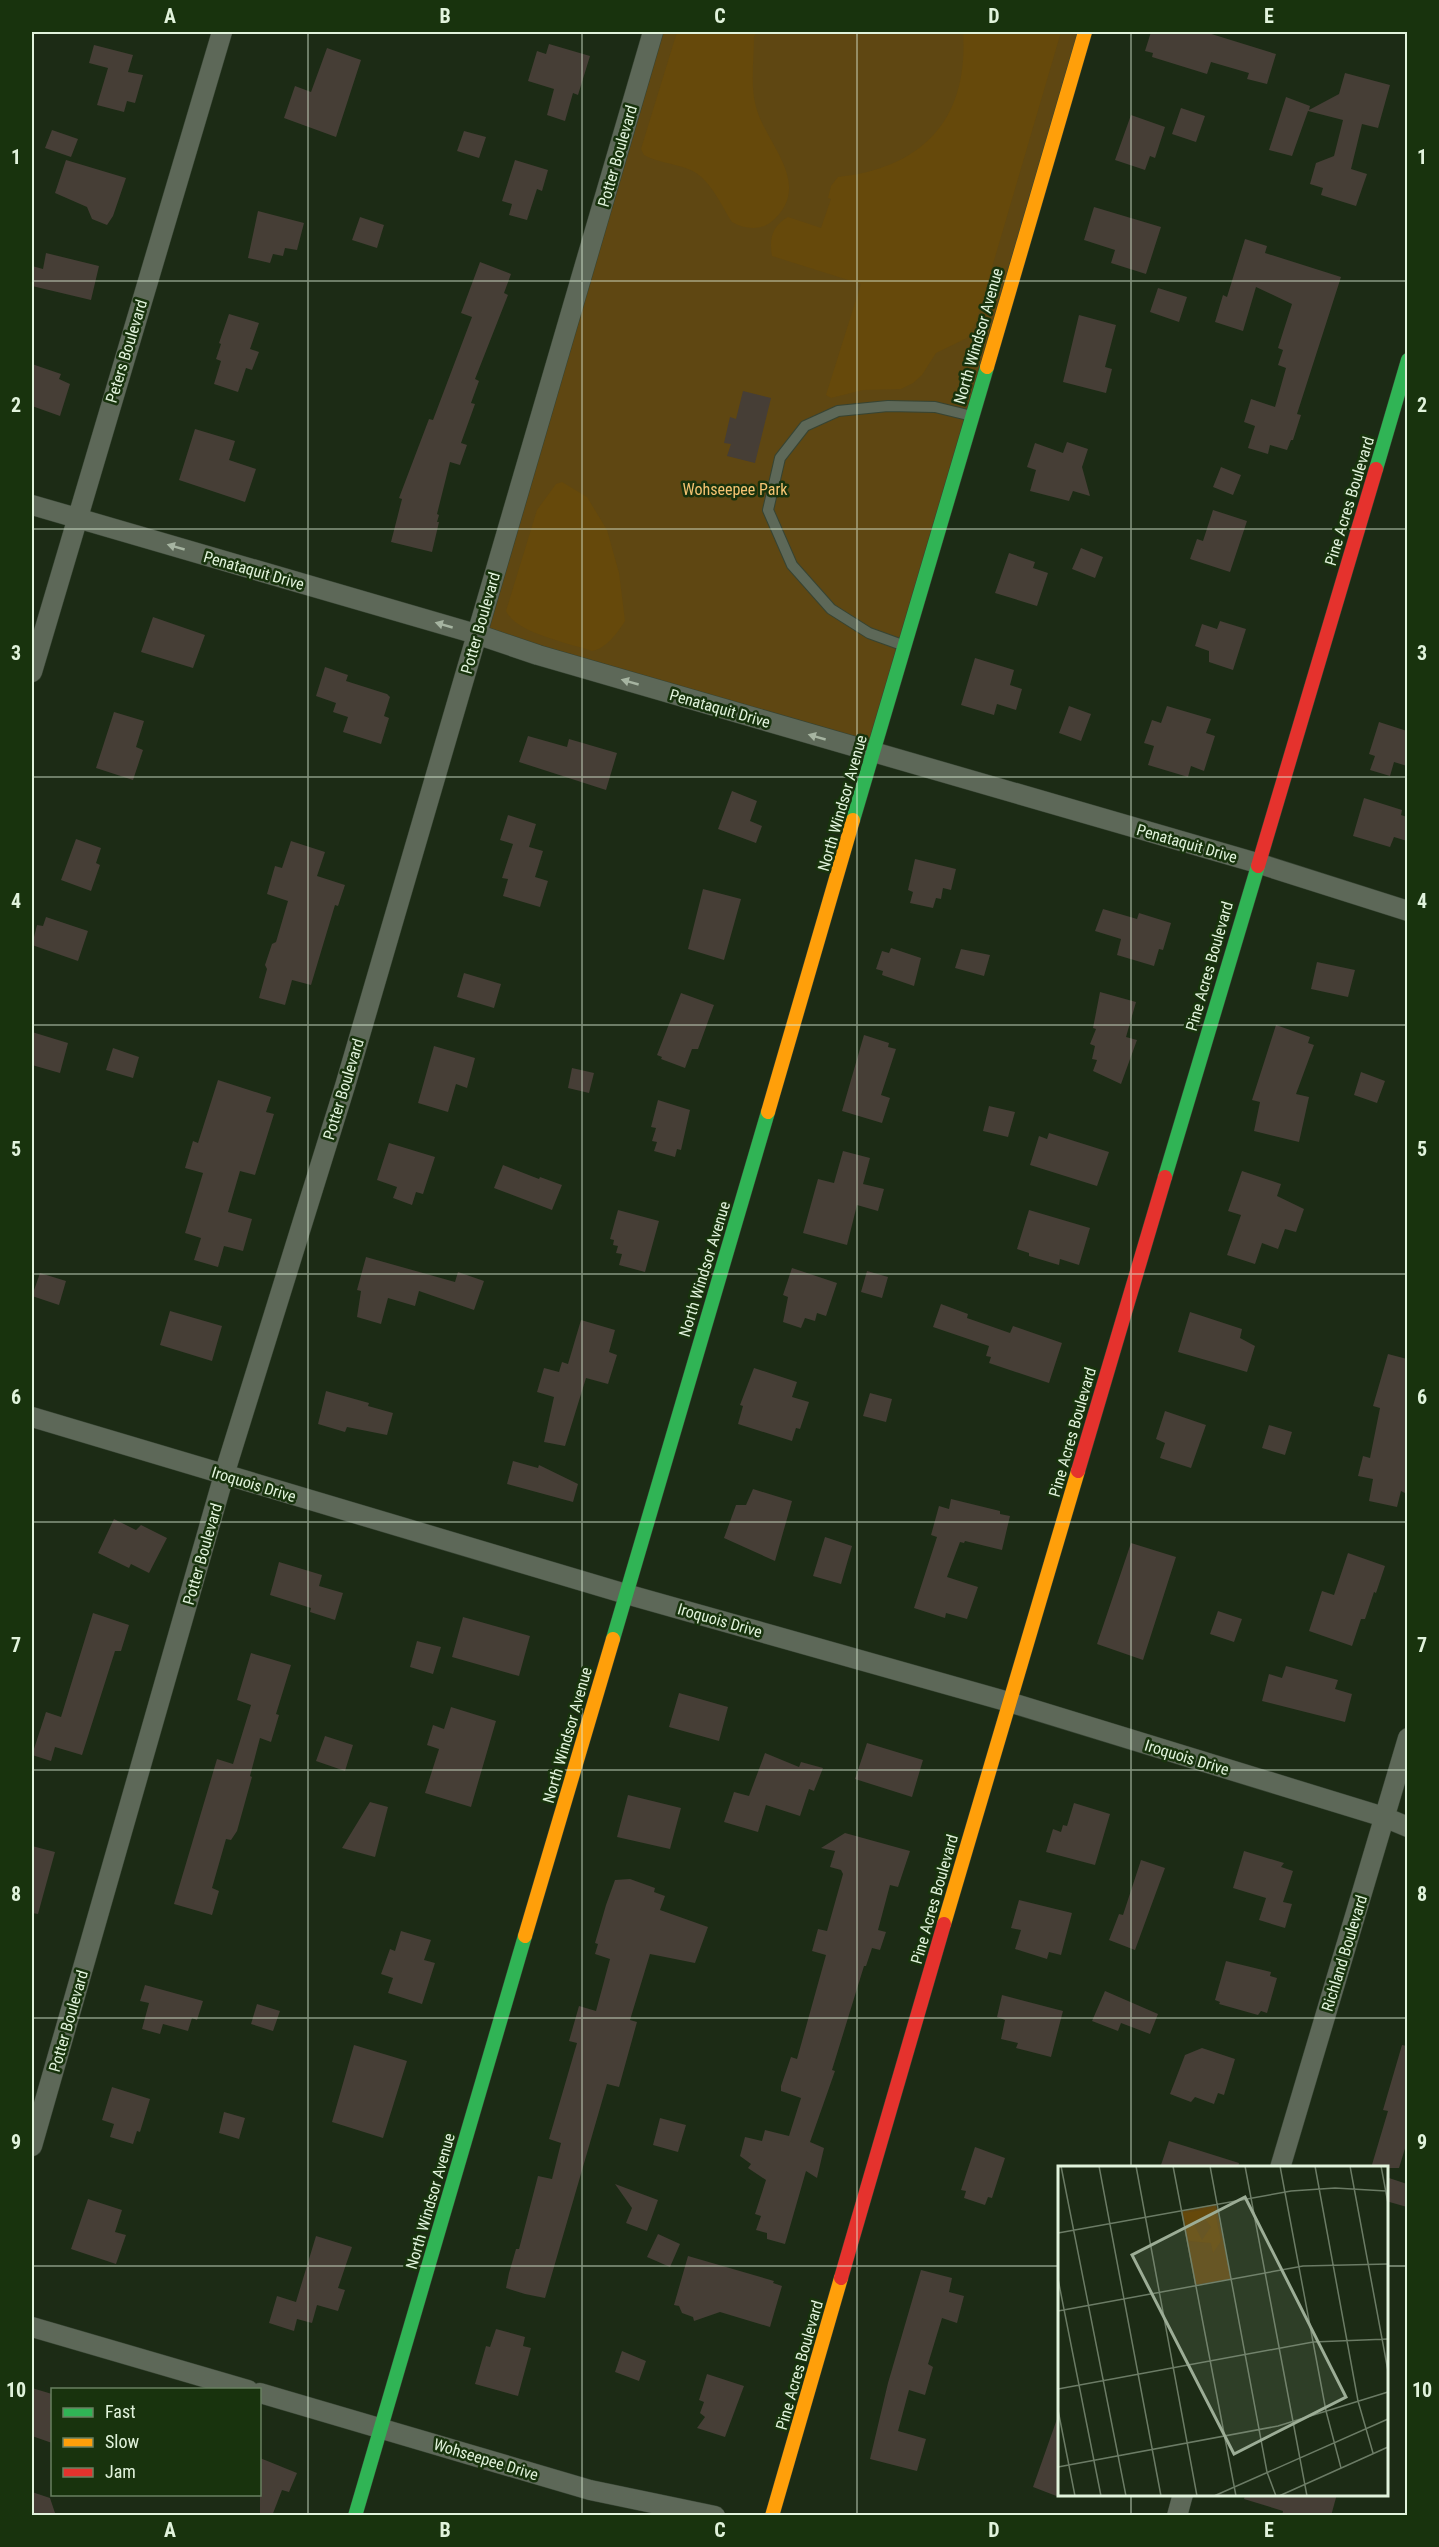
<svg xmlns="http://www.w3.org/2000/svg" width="1439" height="2547" viewBox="0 0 1439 2547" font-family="'Roboto Condensed',sans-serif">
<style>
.green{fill:#5f4712}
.forest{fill:#66490b}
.building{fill:#463e36}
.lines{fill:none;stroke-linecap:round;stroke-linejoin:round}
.lane-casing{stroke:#374433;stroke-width:12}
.street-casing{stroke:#374433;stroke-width:21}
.fast-casing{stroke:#374433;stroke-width:15}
.slow-casing{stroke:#374433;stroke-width:15}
.jam-casing{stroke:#374433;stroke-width:15}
.lane{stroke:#5d6858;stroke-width:10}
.street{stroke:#5d6858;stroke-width:20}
.fast{stroke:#30b455;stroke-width:14}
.slow{stroke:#ff9f0a;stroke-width:14}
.jam{stroke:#e5322d;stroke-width:14}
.oneway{fill:#a6b4a1}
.grid{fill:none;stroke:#e1f3dc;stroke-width:1.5;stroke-opacity:0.55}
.labels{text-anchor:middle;stroke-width:5;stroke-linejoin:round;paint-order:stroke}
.street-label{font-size:16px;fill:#e1f3dc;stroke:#18330d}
.park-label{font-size:16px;fill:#f6c473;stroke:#18330d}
.inset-road{fill:none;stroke:#6b7b65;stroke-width:1.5}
.view{fill:#9cad96;fill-opacity:0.15;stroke:#9cad96;stroke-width:3}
.inset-edge{fill:none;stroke:#e1f3dc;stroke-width:3}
.neatline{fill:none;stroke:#e1f3dc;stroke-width:2}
.grid-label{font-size:20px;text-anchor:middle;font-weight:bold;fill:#e1f3dc}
</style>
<rect width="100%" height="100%" fill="#1c2b15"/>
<!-- green -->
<path class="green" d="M653 32H1086L874 753 476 634Z"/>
<!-- forest -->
<path class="forest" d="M677 32H757L754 37C754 59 750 86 756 107 766 145 815 185 771 222 760 231 744 229 732 222 721 205 709 176 688 169 673 163 659 163 644 155L641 149Z
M963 32H1061L976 322 967 338 936 353 922 375 913 383 901 389 863 390 831 398 826 395 861 284 772 256C769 239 772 226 788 217L821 228 831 199 828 198 831 186 838 177C923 168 969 119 963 32Z
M562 482 587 497 607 530 619 573 625 621C618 632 606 649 592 651 569 643 516 633 506 611L537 510 556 484Z"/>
<!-- building -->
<path class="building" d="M1151 32H1205L1276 54 1267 84 1247 79 1249 73 1211 62 1207 74 1152 57 1153 53 1145 51Z
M549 44 590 56 578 95 573 93 565 121 547 115 554 89 528 81 537 51 546 54Z
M94 45 133 55 128 72 143 75 135 103 127 101 124 112 97 105 108 68 89 63Z
M327 48 361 60 336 137 284 118 295 86 311 92Z
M1345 73 1390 85 1378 128 1362 124 1351 169 1367 174 1356 206 1321 195 1323 188 1310 184 1316 163 1334 156 1343 120 1308 111 1292 156 1269 150 1286 97 1310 106 1309 110 1339 94Z
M1181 108 1205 116 1196 142 1172 134Z
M1131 115 1165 127 1155 158 1150 156 1145 170 1115 160Z
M52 130 78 139 71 157 45 148Z
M464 131 486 137 479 158 457 151Z
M66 160 126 178 113 216 107 225 92 219 87 207 55 193Z
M515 160 548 170 542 191 537 189 527 220 509 215 512 204 502 201Z
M1094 207 1161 227 1146 274 1111 263 1115 250 1084 240Z
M258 211 304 223 297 250 285 248 283 256 273 254 270 263 248 258Z
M360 217 384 225 377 248 352 240Z
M1245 239 1267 246 1265 253 1341 277 1297 414 1301 415 1293 440H1291L1287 450 1270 445 1268 454 1248 448 1255 426 1244 422 1251 399 1275 407 1286 368 1278 365 1283 350 1278 348 1292 304 1256 287 1243 331 1215 322 1223 295 1227 297Z
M46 253 99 266 91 300 32 286V266L43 269Z
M480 262 511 274 504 293 508 295 475 379 479 381 471 403 475 404 461 443 467 445 460 465 450 462 437 514 439 515 437 522H439L432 552 391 542 402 499 399 498 429 419 433 420 472 317 461 313Z
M1158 288 1187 297 1179 322 1150 312Z
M229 314 259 323 250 349 259 352 252 370 246 368 238 392 214 384 221 361 216 359 221 344 219 343Z
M1079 315 1116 325 1105 367 1112 369 1106 393 1063 382Z
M32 364 61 374 59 379 70 384 60 416 32 406Z
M743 391 771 398 755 463 727 456 731 444 724 443 730 417 736 419Z
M195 429 235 441 229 460 256 469 245 502 179 480Z
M1067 442 1088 449 1082 467 1090 496 1073 491 1069 501 1030 491 1036 470 1027 467 1035 443 1063 453Z
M1221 467 1241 475 1233 495 1213 487Z
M1213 510 1247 521 1230 572 1190 559 1197 539 1203 541Z
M1081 548 1103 557 1095 578 1072 569Z
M1009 553 1035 562 1033 568 1048 573 1037 606 995 593Z
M153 617 205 635 193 668 141 652Z
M1220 621 1246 629 1233 670 1209 662V651L1195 646 1202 624 1217 629Z
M975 658 1014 670 1010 685 1022 689 1016 710 997 704 994 715 961 705Z
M325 667 348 675 346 681 387 694 390 697 384 716 389 718 381 744 343 732 348 717 333 712 336 703 316 696Z
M1069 706 1091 714 1081 741 1059 733Z
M1167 706 1211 719 1206 733 1215 736 1204 771 1191 766 1188 777 1148 765 1154 746 1144 743 1152 720 1161 723Z
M114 712 144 721 136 747 143 750 133 780 96 768Z
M1379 722 1407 731V766L1394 762 1390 776 1370 770 1375 756 1369 754Z
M528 736 567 747 569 739 617 753 606 790 519 762Z
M732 791 757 801 750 821 762 826 756 843 718 829Z
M1364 798 1402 810 1401 815 1407 817V841L1394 837 1390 847 1353 836Z
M508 815 536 824 529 847 543 851 535 877 548 881 540 907 503 896 508 879 502 878 513 844 500 840Z
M76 839 101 848 96 863 100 865 91 891 61 880Z
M291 841 325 852 317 876 345 885 338 906 335 905 311 985 292 980 285 1005 259 998 267 969 265 965 272 944 276 942 288 901 267 894 275 866 282 868Z
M915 859 956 869 951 890 943 888 941 899 936 898 933 908 910 903 913 892 908 890Z
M703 889 741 899 724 960 688 949Z
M1103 909 1137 919 1139 913 1171 923 1163 950 1159 949 1154 966 1117 955 1121 939 1095 931Z
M46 917 88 931 78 961 32 945 37 925 43 926Z
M891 948 921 958 914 986 882 975 883 971 876 969 882 951 889 953Z
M961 949 990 955 984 976 955 968Z
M1317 962 1355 970 1348 997 1311 989Z
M464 973 501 984 494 1008 457 997Z
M1100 992 1136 1002 1126 1037 1137 1040 1121 1084 1093 1071 1097 1060 1092 1059 1095 1046 1090 1044 1096 1029 1093 1028Z
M681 993 714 1005 698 1049H692L685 1068 661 1059 662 1057 657 1055Z
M1276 1025 1310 1037 1308 1043 1314 1045 1296 1094 1309 1097 1299 1142 1254 1131 1260 1102 1252 1100Z
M32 1032 68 1043 60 1073 32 1065Z
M864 1035 889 1043 888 1047 896 1049 881 1095 890 1098 882 1123 842 1111Z
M434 1046 475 1058 467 1088 456 1084 448 1112 418 1103Z
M113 1048 139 1057 133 1078 106 1070Z
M572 1068 594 1073 589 1093 568 1088Z
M1361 1072 1385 1081 1377 1103 1354 1095Z
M218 1080 271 1097 266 1112 274 1114 255 1175 240 1171 228 1212 252 1219 243 1251 224 1246 218 1267 194 1260 201 1238 185 1233 203 1173 185 1168 193 1141 198 1143Z
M658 1100 690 1110 681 1150 677 1149 675 1157 654 1151 657 1142 652 1141 656 1128 651 1127Z
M989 1106 1015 1112 1008 1137 983 1131Z
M1049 1133 1109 1152 1097 1186 1030 1165 1039 1136 1047 1139Z
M389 1143 435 1157 423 1194 416 1192 412 1205 393 1198 397 1187 377 1180Z
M843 1151 870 1158 863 1184 884 1189 878 1211 857 1205 847 1245 803 1233 818 1179 834 1183Z
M503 1165 539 1179 540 1177 562 1185 552 1210 494 1188Z
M1242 1171 1281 1184 1277 1196 1304 1209 1296 1232 1285 1229 1278 1249 1262 1243 1255 1264 1227 1255 1241 1215 1228 1211Z
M618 1210 659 1221 645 1272 619 1265 622 1254 616 1253 618 1246 613 1245 614 1240 610 1239Z
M1029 1210 1090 1228 1079 1265 1060 1259 1059 1265 1029 1256V1253L1017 1249Z
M366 1257 455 1282 458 1272 484 1281 474 1310 419 1291 415 1306 388 1298 381 1324 357 1317 361 1291 357 1290Z
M792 1268 837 1283 826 1316 817 1313 815 1321 805 1318 801 1328 783 1322 788 1297 783 1295Z
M867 1271 888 1277 882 1298 861 1292Z
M40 1273 66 1281 59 1305 32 1296Z
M941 1304 968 1314 967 1318 1010 1333 1013 1326 1062 1343 1049 1383 989 1363 991 1357 986 1356 989 1346 933 1327Z
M170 1311 222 1326 212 1361 160 1345Z
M1190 1312 1242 1329 1240 1338 1255 1346 1247 1372 1178 1352Z
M581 1320 615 1330 609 1352 617 1355 608 1384 586 1378 565 1446 544 1442 554 1397 537 1392 544 1368 559 1372 562 1362 568 1364Z
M1388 1354 1407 1359V1494L1401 1491 1397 1507 1369 1501 1373 1479 1358 1476 1363 1456 1370 1458 1380 1408 1373 1406Z
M754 1368 797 1382 792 1397 809 1402 800 1429 796 1428 792 1441 738 1424 743 1406 740 1405Z
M326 1391 369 1403 368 1406 393 1413 387 1435 347 1427 345 1432 318 1424Z
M870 1393 892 1399 886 1422 863 1416Z
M1165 1411 1206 1425 1191 1468 1160 1458 1165 1443 1156 1439Z
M1269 1425 1292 1432 1285 1455 1262 1448Z
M513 1461 538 1468 539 1465 578 1484 573 1502 507 1484Z
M753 1489 792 1501 775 1561 724 1538 736 1505H746Z
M951 1499 1000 1511V1514L1010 1516 1002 1550 965 1541 964 1543 960 1542 947 1577 978 1587 967 1619 946 1613 945 1618 914 1608 937 1537 931 1535 939 1506 949 1509Z
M114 1519 136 1530 141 1525 167 1538 149 1573 131 1564 129 1568 98 1553Z
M825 1537 852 1546 841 1584 813 1576Z
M1131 1543 1176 1557 1143 1660 1097 1644Z
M1348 1553 1385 1566 1376 1593 1374 1592 1365 1619H1361L1352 1646 1309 1631 1322 1591 1334 1595Z
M279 1562 322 1575 319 1586 343 1593 335 1620 310 1612 311 1608 270 1595Z
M1218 1611 1242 1619 1234 1642 1210 1634Z
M93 1613 129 1625 121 1651H115L82 1755 55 1747 51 1761 32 1755 46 1712 61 1717Z
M463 1617 530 1636 519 1676 452 1657Z
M417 1641 441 1647 433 1674 410 1667Z
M251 1653 291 1665 276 1714 279 1715 271 1742 260 1738 250 1776 252 1777 237 1831 231 1840 226 1839 212 1888 219 1891 212 1915 174 1904 217 1759 233 1764 251 1705 237 1700Z
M1286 1666 1338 1680 1335 1689 1352 1694 1345 1722 1262 1701 1269 1674 1282 1678Z
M679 1693 728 1707 719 1741 669 1727Z
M451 1707 496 1721 471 1807 425 1793 439 1749 427 1745 433 1725 444 1729Z
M325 1736 353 1745 345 1771 316 1761Z
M867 1743 923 1760 912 1797 855 1779Z
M765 1753 799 1767 801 1762 823 1768 814 1791 809 1789 800 1816 766 1805 758 1832 724 1822 734 1792 749 1796Z
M628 1795 681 1808 670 1849 617 1837Z
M370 1802 388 1807 375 1857 342 1848Z
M1074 1803 1110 1814 1095 1865 1046 1852 1053 1829 1061 1832 1063 1825 1067 1826Z
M845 1833 910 1851 898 1887 890 1885 878 1930 886 1932 880 1950 872 1948 866 1966H864L832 2070 835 2071 810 2142 824 2148 817 2178 806 2171 785 2244 767 2239V2233L756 2230 761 2216 755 2214 766 2180 748 2168 751 2164 740 2156 745 2137 762 2141 765 2130 789 2136 801 2098 781 2091V2086L791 2057 797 2059 826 1955 812 1951 818 1929 827 1931 843 1874 841 1870 830 1867 835 1851 821 1848Z
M32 1846 55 1852 38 1914 32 1913Z
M1244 1851 1284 1863 1281 1867 1293 1871 1283 1902 1292 1904 1285 1928 1259 1920 1266 1898 1233 1888Z
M1141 1860 1165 1868 1135 1950 1109 1940 1119 1914 1123 1915Z
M630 1879 655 1888 654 1892 665 1896 660 1910 708 1927 695 1963 650 1954 630 2020 637 2022 619 2087 607 2084 545 2298 525 2294 506 2288 509 2273 516 2249H519L538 2176 552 2179 561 2143 549 2139 577 2043 569 2041 579 2006 596 2011 610 1959 595 1954 598 1944 595 1943 606 1905 615 1880Z
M1019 1900 1072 1913 1061 1955 1049 1952 1047 1959 1015 1949 1021 1930 1011 1928Z
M401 1931 431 1940 424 1960 435 1963 422 2004 388 1993 393 1978 381 1974 390 1949 395 1951Z
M1226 1961 1271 1972 1270 1976 1277 1978 1267 2013 1261 2011 1258 2015 1219 2004 1220 2002 1215 2000Z
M145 1985 203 2001 197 2020 192 2018 188 2031 163 2024 160 2034 142 2029 149 2003 140 2001Z
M1105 1991 1158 2014 1150 2034 1121 2023 1118 2031 1092 2021Z
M1002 1995 1063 2011 1051 2057 1016 2048 1018 2043 1001 2039 1005 2020 997 2017Z
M257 2004 280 2011 273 2031 251 2024Z
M354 2045 407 2061 383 2138 332 2122Z
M1402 2045 1407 2046V2142L1399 2168H1371L1388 2111 1383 2110Z
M1202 2048 1235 2059 1224 2095 1218 2093 1214 2104 1195 2097 1191 2102 1170 2094 1185 2055Z
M112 2087 150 2099 140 2132 137 2131 133 2144 110 2137 114 2124 102 2120Z
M224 2112 245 2118 239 2139 219 2133Z
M660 2118 686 2125 678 2152 653 2145Z
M1169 2141 1239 2163 1238 2168H1160Z
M975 2147 1005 2158 992 2198 988 2197 985 2205 964 2198 966 2191 961 2190Z
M1386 2177 1407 2184V2207L1386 2201Z
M615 2184 658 2200 647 2231 626 2223 632 2208Z
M88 2199 122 2210 115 2232 126 2235 116 2264 71 2249Z
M658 2234 680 2244 670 2267 647 2257Z
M316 2236 352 2247 338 2288 345 2290 338 2311 317 2305 312 2323 297 2319 294 2331 269 2323 277 2296 296 2302Z
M688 2256 774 2281 773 2283 782 2286 770 2327 720 2312 694 2321 693 2317 682 2313 679 2306 674 2305Z
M921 2270 952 2278 949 2292 964 2296 957 2323 942 2318 928 2364 933 2367 925 2395 909 2390 898 2431 926 2439 917 2471 870 2459 888 2383Z
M496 2329 525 2337 523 2346 531 2348 518 2396 475 2384 486 2346 490 2347Z
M622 2351 646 2361 639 2381 615 2372Z
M707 2374 744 2386 725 2437 697 2428 705 2417 700 2413 704 2402 699 2400Z
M32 2388 52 2394V2443L32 2436Z
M1057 2419 1059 2420V2497L1033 2487Z
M260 2458 297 2473 289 2492 282 2490 272 2516H260Z
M32 2492 50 2498 56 2516H32Z
M1245 2494H1337L1331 2516H1282L1283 2511 1244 2499Z"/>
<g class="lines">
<!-- lane casing -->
<g class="lane-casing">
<path id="lane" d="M905 646 869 633 831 609 792 565 768 510 780 458 805 426 838 411 888 406 935 407 972 416"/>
</g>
<!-- street casing -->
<g class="street-casing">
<path id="street" d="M32 505 476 634 538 655 1257 863 1408 911
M32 672 222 32
M32 1417 626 1594 1009 1702 1384 1817 1408 1827
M32 2146 224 1475 345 1086 653 32
M1280 2168 1408 1738
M32 2327 248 2390
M260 2393 590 2490 715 2516
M1177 2516 1183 2494"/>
</g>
<!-- fast casing -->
<g class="fast-casing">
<path id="fast" d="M1376 469 1408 360
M853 820 987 367
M1165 1177 1258 866
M613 1639 768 1112
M355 2516 525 1936"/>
</g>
<!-- slow casing -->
<g class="slow-casing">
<path id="slow" d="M987 367 1085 32
M768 1112 853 820
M944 1924 1078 1471
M525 1936 613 1639
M772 2516 841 2278"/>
</g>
<!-- jam casing -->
<g class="jam-casing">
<path id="jam" d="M1258 866 1376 469
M1078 1471 1165 1177
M841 2278 944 1924"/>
</g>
<!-- lane -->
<use href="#lane" class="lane"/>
<!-- street -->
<use href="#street" class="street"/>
<!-- fast -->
<use href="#fast" class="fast"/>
<!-- slow -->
<use href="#slow" class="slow"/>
<!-- jam -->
<use href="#jam" class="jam"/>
</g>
<!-- one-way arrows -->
<defs><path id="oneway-solid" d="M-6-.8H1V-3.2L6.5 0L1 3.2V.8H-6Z" transform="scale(1.5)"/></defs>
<g class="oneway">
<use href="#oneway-solid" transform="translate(176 547) rotate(-164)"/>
<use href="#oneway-solid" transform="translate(444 625) rotate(-164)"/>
<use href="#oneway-solid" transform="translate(630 682) rotate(-164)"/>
<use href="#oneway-solid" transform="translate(817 737) rotate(-164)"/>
</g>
<!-- grid -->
<path class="grid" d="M308 32V2516M582 32V2516M857 32V2516M1131 32V2168M32 281H1408M32 529H1408M32 777H1408M32 1025H1408M32 1274H1408M32 1522H1408M32 1770H1408M32 2018H1408M32 2266H1060M1386 2266H1408M1131 2494V2516"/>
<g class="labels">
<!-- street labels -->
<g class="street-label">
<text transform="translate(617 156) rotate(-74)" y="6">Potter Boulevard</text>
<text transform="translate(978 336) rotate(-74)" y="6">North Windsor Avenue</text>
<text transform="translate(126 351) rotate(-73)" y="6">Peters Boulevard</text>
<text transform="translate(1349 501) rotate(-73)" y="6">Pine Acres Boulevard</text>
<text transform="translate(254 570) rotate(16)" y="6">Penataquit Drive</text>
<text transform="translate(480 623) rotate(-74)" y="6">Potter Boulevard</text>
<text transform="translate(720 708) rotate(16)" y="6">Penataquit Drive</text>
<text transform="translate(842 803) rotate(-74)" y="6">North Windsor Avenue</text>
<text transform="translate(1187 843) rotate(16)" y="6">Penataquit Drive</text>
<text transform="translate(1209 966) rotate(-74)" y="6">Pine Acres Boulevard</text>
<text transform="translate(343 1089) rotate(-73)" y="6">Potter Boulevard</text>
<text transform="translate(704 1269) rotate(-73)" y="6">North Windsor Avenue</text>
<text transform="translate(1072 1432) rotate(-74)" y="6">Pine Acres Boulevard</text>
<text transform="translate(254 1484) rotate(17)" y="6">Iroquois Drive</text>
<text transform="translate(202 1554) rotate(-74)" y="6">Potter Boulevard</text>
<text transform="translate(720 1620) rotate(16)" y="6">Iroquois Drive</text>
<text transform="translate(567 1735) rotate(-74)" y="6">North Windsor Avenue</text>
<text transform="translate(1187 1757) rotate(17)" y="6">Iroquois Drive</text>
<text transform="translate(934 1899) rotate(-74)" y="6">Pine Acres Boulevard</text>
<text transform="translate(1344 1953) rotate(-73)" y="6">Richland Boulevard</text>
<text transform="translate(68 2021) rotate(-74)" y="6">Potter Boulevard</text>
<text transform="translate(430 2201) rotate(-74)" y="6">North Windsor Avenue</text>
<text transform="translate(799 2365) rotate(-74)" y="6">Pine Acres Boulevard</text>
<text transform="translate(486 2459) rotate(17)" y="6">Wohseepee Drive</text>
</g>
<!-- park labels -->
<g class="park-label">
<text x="735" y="495">Wohseepee Park</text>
</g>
</g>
<!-- overview -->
<g transform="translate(1058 2166)">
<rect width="330" height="330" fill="#1c2b15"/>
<path d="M158 38 173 113 137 119 123 45Z" fill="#5f4712"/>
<path d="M156 42 163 75 155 87 153 77 131 75 125 47ZM145 50 153 61 144 74 135 57Z" fill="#66490b" fill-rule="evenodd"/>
<path class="inset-road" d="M3 0 68 330M41 0 103 330M78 0 139 330M115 0 178 330M152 0 209 306 218 330M187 0 249 330M222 0 268 245 283 302M257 0 300 235 315 287M292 0 330 205M323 0 330 37M0 67 233 25 277 22 328 25M0 113 43 330M0 145 245 100 330 98M0 223 255 176 330 173M0 244 17 330M0 301 220 260 330 226M156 330 330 253M221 330 330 281"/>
<path class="view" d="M187 31 288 231 176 288 74 89Z"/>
<rect width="330" height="330" class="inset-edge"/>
</g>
<!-- border -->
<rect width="1439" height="2547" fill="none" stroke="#18330d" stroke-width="66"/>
<!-- legend -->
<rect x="51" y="2388" width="210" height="108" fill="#18330d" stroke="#688060" stroke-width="1.5"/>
<rect x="63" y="2408" width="30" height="9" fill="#30b455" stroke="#688060" stroke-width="1.5"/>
<text x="105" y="2418" font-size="18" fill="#e1f3dc">Fast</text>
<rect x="63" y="2438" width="30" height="9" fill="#ff9f0a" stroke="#688060" stroke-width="1.5"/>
<text x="105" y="2448" font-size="18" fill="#e1f3dc">Slow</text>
<rect x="63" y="2468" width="30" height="9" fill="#e5322d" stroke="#688060" stroke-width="1.5"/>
<text x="105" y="2478" font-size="18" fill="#e1f3dc">Jam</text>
<rect x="33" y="33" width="1373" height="2481" class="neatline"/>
<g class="grid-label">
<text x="170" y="23">A</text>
<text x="445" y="23">B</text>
<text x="720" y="23">C</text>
<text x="994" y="23">D</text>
<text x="1269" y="23">E</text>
<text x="16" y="164">1</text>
<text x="1422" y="164">1</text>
<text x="16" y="412">2</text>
<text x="1422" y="412">2</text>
<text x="16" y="660">3</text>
<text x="1422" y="660">3</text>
<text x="16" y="908">4</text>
<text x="1422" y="908">4</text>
<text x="16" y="1156">5</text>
<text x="1422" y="1156">5</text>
<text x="16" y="1404">6</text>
<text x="1422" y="1404">6</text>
<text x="16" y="1652">7</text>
<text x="1422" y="1652">7</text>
<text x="16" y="1901">8</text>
<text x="1422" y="1901">8</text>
<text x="16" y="2149">9</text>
<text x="1422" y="2149">9</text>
<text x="16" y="2397">10</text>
<text x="1422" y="2397">10</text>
<text x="170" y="2537">A</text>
<text x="445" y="2537">B</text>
<text x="720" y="2537">C</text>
<text x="994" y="2537">D</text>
<text x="1269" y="2537">E</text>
</g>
</svg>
